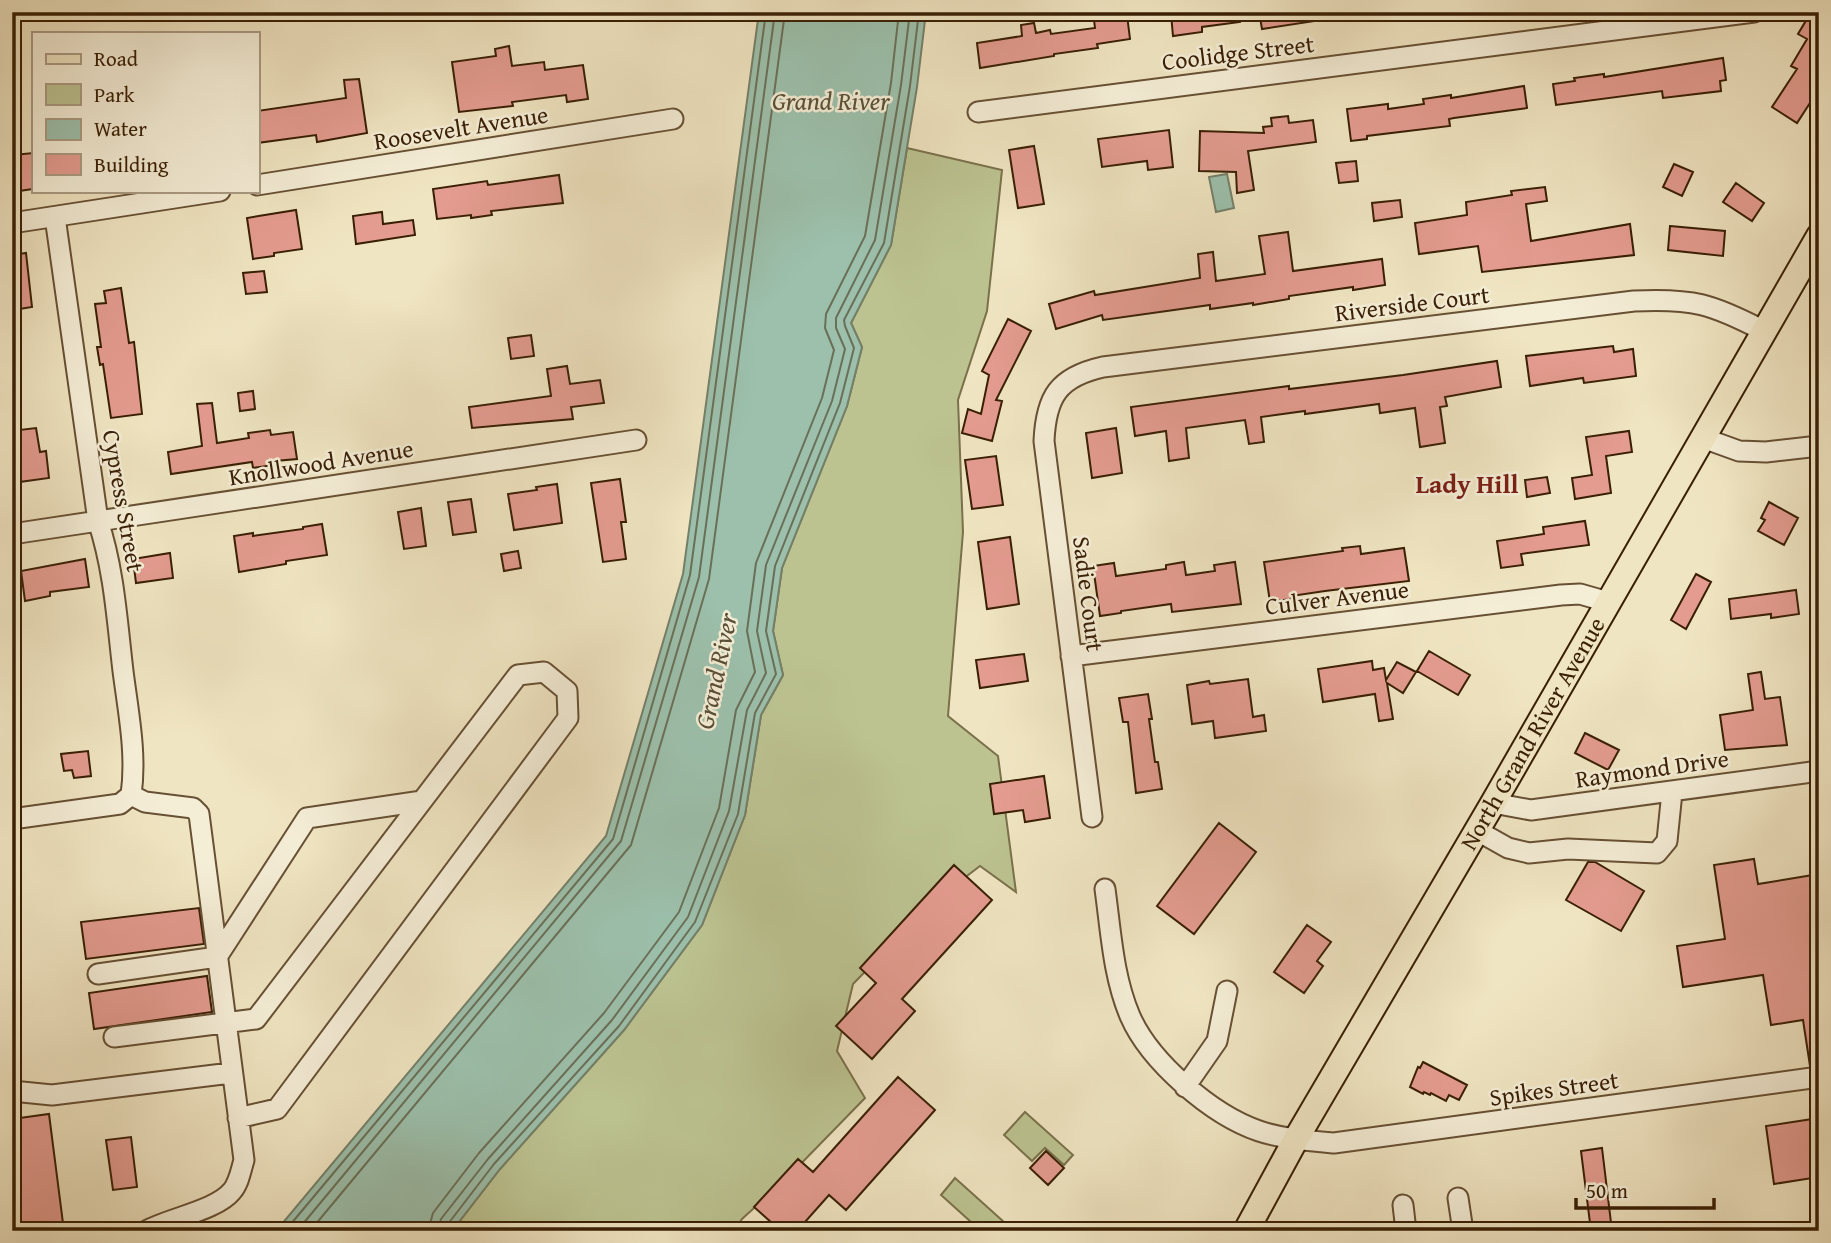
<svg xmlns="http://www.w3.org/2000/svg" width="1831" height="1243" viewBox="0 0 1831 1243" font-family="'Gentium Book Plus',serif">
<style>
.green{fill:#bcc391;stroke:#7a714b;stroke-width:2}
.water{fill:#9cc0ac;stroke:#748069;stroke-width:2}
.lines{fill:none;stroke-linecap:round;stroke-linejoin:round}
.shore{stroke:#6a7058;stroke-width:2}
.building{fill:#e49c90;stroke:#391f05;stroke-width:2}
.minor-casing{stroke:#675034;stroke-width:23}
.major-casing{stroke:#391f05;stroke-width:28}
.minor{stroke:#f5eed7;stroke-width:19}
.major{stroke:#f0e5c2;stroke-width:24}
.labels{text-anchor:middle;stroke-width:5;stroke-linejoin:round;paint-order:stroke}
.street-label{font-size:24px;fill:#391f05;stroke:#f5eed7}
.water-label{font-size:26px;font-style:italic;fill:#574f37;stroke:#f5eed7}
.neighbourhood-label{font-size:26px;font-weight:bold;fill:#7a1f14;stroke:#f5eed7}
</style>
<rect width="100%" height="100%" fill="#f0e5c2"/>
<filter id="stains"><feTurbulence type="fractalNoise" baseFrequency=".00286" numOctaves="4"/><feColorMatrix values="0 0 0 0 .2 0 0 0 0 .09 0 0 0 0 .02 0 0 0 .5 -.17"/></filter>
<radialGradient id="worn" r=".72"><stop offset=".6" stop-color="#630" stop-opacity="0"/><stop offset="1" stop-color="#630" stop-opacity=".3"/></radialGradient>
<!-- green -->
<path class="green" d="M907 148 1002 170 987 311 958 400 963 532 948 716 998 756 1016 892 980 866 933 902 853 984 837 1051 865 1098 788 1177 742 1219 734 1231H452L500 1169 624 1030 702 925 745 815 761 715 783 675 773 631 782 568 847 406 862 347 851 323 891 245Z
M1025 1112 1073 1155 1064 1165 1045 1148 1032 1161 1004 1135Z
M955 1178 1014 1231H981L941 1195Z"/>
<!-- water -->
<path class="water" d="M759 12H926L917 87 891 245 851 323 862 347 847 406 782 568 773 631 783 675 761 715 745 815 702 925 624 1030 500 1169 452 1231H276L606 836 683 574Z
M1227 174 1234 208 1216 212 1209 177Z"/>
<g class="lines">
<!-- shore -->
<path class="shore" d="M285 1231 613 839 690 575 766 12
M297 1231 621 841 699 577 775 12
M310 1231 631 845 709 579 785 12
M428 1231 433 1213 479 1153 604 1013 679 912 719 808 736 710 755 672 747 631 756 563 822 398 834 350 825 328 826 314 865 236 891 83 899 12
M438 1231 441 1219 488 1159 612 1020 688 917 729 811 747 710 766 673 757 631 766 565 832 401 845 349 836 328V318L875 240 901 85 910 12
M447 1231 448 1224 494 1164 619 1026 695 922 738 814 755 713 776 674 766 631 775 566 840 403 854 348 845 326 844 320 884 243 910 86 919 12"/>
</g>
<!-- building -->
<path class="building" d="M1181 12H1239L1240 22 1202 27V32L1173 36 1171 14Z
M1259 12H1315V21L1262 29Z
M1127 15 1130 39 1097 44 1098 48 1054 54V56L980 68 977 43 1022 36 1021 25 1034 23 1036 33 1050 30 1051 34 1095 28 1094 20Z
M1819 18V89L1797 123 1772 107 1797 69 1791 66 1807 39 1798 34 1807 19 1815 24Z
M509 46 512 66 544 62 545 70 583 65 588 99 567 102 566 95 512 102 513 106 459 112 452 62 496 56 495 49Z
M1723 58 1726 80 1720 81 1721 91 1663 98 1662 91 1556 105 1553 84 1575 81 1574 78 1604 74V77Z
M359 79 367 133 317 142 316 135 257 143V111L346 98 344 80Z
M1524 86 1527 108 1454 118 1449 119 1450 126 1367 136V139L1351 141 1347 109 1388 104V109L1424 104 1423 99 1451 95V98Z
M1288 116 1289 123 1313 120 1316 142 1248 151 1254 190 1237 193 1236 172 1199 171 1200 131 1264 133 1263 127 1272 126 1271 118Z
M1169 130 1173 167 1148 170 1147 161 1102 167 1098 139Z
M1034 146 1044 204 1018 208 1009 150Z
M33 153V189L19 191 14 155Z
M1356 161 1358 181 1339 183 1336 163Z
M1674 164 1693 172 1682 196 1663 187Z
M559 175 563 203 491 211 492 215 471 218V215L437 219 433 189 487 181 488 185Z
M1736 183 1764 203 1752 221 1723 202Z
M1545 187 1547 201 1526 204 1531 241 1630 224 1634 255 1482 272 1478 246 1419 254 1415 223 1467 215 1466 202 1512 195 1511 191Z
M1400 200 1402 217 1374 221 1372 203Z
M296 210 302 249 274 253V256L253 259 247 218Z
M382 212 383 224 413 220 415 235 356 244 353 216Z
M1670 226 1725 231 1723 256 1668 250Z
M1288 232 1293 271 1382 259 1385 285 1353 290V287L1289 296V299L1253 305V303L1210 309V305L1103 320 1102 315 1056 329 1049 304 1094 291 1095 295 1200 278 1198 254 1213 252 1216 281 1265 274 1259 236Z
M26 253 32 307 13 310 12 255Z
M264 271 267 292 246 294 243 273Z
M121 288 129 343 134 342 142 414 111 418 103 364 100 365 97 347H101L95 304 106 303 104 291Z
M1008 319 1031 331 996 400 1002 401 992 441 962 433 968 409 981 414 989 375 982 371Z
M531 335 534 356 511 359 508 338Z
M1613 346 1614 352 1633 349 1636 376 1584 383 1583 378 1530 386 1526 356Z
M1497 361 1501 387 1445 397 1447 406 1440 407 1445 443 1420 447 1415 408 1380 413 1379 404 1305 414V411L1261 417 1264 442 1249 444 1245 420 1186 428 1189 458 1169 461 1166 431 1135 436 1131 407 1289 386V389L1403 375Z
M567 366 570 384 600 380 604 403 571 407 573 419 472 428 469 407 551 396 547 369Z
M253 391 255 409 240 411 238 393Z
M212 403 217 443 249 438 248 433 270 430 271 435 293 432 297 459 275 461V465L253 468 252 462 171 474 168 452 202 446 197 404Z
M36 428 40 452 46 451 49 478 12 483V437L20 436 19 430Z
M1116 428 1122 473 1092 478 1086 433Z
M1629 431 1632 452 1606 456 1611 493 1575 499 1572 478 1592 475 1586 437Z
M996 456 1003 505 972 509 965 460Z
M1547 477 1550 493 1527 497 1525 480Z
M620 479 626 522H621L626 559 603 562 591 483Z
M557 484 562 523 514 530 508 494 537 490 536 487Z
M471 499 476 532 453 535 448 502Z
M1769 502 1798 518 1784 545 1758 531 1765 520 1761 518Z
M421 508 426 546 404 549 398 512Z
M1585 521 1589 545 1521 554 1523 565 1501 568 1497 541 1544 534 1543 527Z
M322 524 327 555 286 561V564L239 572 234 536 253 533V536L303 529V527Z
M1010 537 1019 604 987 609 978 542Z
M1360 546 1361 554 1404 548 1409 581 1325 591 1291 596V599L1270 602 1264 562 1343 551 1342 548Z
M518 551 521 568 504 571 501 554Z
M170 553 173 578 136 583 133 559Z
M85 559 89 587 50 592V596L25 601 21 571Z
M1184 562 1186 575 1215 571 1214 565 1235 562 1241 604 1172 612 1171 604 1121 611V613L1100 616 1093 566 1114 563 1116 576 1166 569V565Z
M1696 574 1711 582 1686 629 1671 620Z
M1796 590 1799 614 1771 618V614L1731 619 1729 599Z
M1429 651 1470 675 1458 695 1417 671Z
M1024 654 1028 681 980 688 976 660Z
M1372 661 1373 670 1384 668 1386 680 1397 662 1416 672 1403 693 1387 683 1393 719 1379 721 1375 694 1323 702 1318 669Z
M1761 672 1765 699 1780 697 1787 745 1725 750 1720 715 1753 710 1748 674Z
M1248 679 1253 717 1264 715 1266 731 1215 738 1213 721 1192 724 1187 685 1209 681 1210 684Z
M1148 694 1152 719H1149L1155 762H1158L1162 789 1136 793 1128 722H1123L1119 698Z
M1585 733 1619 750 1608 770 1575 753Z
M88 751 91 776 74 778 72 770 64 771 61 754Z
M1044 776 1050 818 1025 822 1023 810 994 814 990 784Z
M1219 823 1256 852 1194 934 1157 906Z
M1754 859 1758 884 1819 874V1065L1810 1066 1803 1020 1771 1025 1763 975 1683 987 1677 946 1725 939 1714 865Z
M1588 862H1595L1644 891 1621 931 1566 900Z
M954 865 992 900 902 999 915 1011 872 1059 836 1026 876 983 860 968Z
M199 908 204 944 86 959 81 922Z
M1307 925 1331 942 1317 961 1323 966 1304 993 1274 972Z
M207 976 212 1012 94 1029 89 993Z
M1423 1062 1467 1085 1459 1100 1449 1095 1446 1101 1431 1093 1430 1095 1424 1092 1423 1094 1410 1087 1418 1067 1420 1068Z
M898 1077 935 1110 846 1210 829 1195 797 1231H781L754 1207 798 1159 813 1172Z
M49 1114 64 1231H12V1119Z
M1819 1118V1177L1774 1184 1766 1126Z
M131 1137 137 1187 113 1190 106 1140Z
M1602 1148 1612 1231H1591L1581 1151Z
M1046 1151 1064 1168 1048 1185 1030 1168Z"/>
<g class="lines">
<!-- minor casing -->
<g class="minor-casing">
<path id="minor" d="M978 112 1754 12
M257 185 673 119
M55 217 98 521C114 569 117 620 123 671 128 711 137 754 131 795
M12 223 220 191
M1703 438 1739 451 1766 452 1819 446
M12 534 636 440
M1071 656 1561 595 1580 594 1608 602
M131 795 145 802 193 808 199 814 244 1160C241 1170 239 1183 232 1191 217 1210 170 1218 146 1231
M1493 803 1531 810 1819 771
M1092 817 1044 441C1046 397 1058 377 1103 367L1634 301C1693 298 1712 304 1764 331
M12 819 120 804 131 795
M1476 830 1508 848 1529 853 1568 849 1657 853 1667 841 1672 792
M1105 889C1111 932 1113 976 1130 1016 1150 1062 1212 1115 1259 1131 1283 1139 1309 1141 1334 1143L1819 1077
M98 974 217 957 307 818 422 801
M114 1037 256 1019 518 675 544 672 567 691 568 718 277 1109 238 1118
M1185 1087 1217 1041 1227 991
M12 1091 52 1095 231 1073
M1458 1198 1463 1231
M1403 1205 1406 1231"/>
</g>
<!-- major casing -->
<g class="major-casing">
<g id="major">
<path id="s1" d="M1246 1231 1296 1139 1493 803 1819 236"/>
</g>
</g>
<!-- minor -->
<use href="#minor" class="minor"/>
<!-- major -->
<use href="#major" class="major"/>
</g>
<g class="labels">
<!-- street labels -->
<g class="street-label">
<text transform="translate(1238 53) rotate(-7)" y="8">Coolidge Street</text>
<text transform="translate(461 128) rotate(-9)" y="8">Roosevelt Avenue</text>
<text transform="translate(1412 304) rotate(-7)" y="8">Riverside Court</text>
<text transform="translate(321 463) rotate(-9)" y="8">Knollwood Avenue</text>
<text transform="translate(123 501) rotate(80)" y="8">Cypress Street</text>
<text transform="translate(1088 594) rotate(83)" y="8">Sadie Court</text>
<text transform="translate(1337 598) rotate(-7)" y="8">Culver Avenue</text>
<text dy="8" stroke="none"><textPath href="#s1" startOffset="574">North Grand River Avenue</textPath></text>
<text transform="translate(1652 769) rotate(-8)" y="8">Raymond Drive</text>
<text transform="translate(1554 1089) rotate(-8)" y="8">Spikes Street</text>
</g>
<!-- water labels -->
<g class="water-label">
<text x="831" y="110">Grand River</text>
<text transform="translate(716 671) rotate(-78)" y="9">Grand River</text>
</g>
<!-- neighbourhood labels -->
<g class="neighbourhood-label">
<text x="1467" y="493">Lady Hill</text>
</g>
</g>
<!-- margin -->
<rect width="1831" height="1243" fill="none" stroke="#f0e5c2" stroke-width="42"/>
<rect x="14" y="14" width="1803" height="1215" fill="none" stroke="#391f05" stroke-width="3.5"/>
<rect x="21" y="21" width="1789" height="1201" fill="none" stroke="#391f05" stroke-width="2"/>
<!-- legend -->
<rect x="32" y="32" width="228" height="161" fill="#f5eed7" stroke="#aa9b83" stroke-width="2"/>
<rect x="46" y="54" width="35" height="10" fill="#f0e5c2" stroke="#aa9b83" stroke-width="2"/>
<text x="94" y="66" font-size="21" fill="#391f05">Road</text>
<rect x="46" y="84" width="35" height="21" fill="#bcc391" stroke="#aa9b83" stroke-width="2"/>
<text x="94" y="102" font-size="21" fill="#391f05">Park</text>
<rect x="46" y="119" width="35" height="21" fill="#9cc0ac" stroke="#aa9b83" stroke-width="2"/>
<text x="94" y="136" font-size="21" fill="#391f05">Water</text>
<rect x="46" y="154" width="35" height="21" fill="#e49c90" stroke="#aa9b83" stroke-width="2"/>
<text x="94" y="172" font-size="21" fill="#391f05">Building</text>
<!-- scale -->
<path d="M1576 1198v10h138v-10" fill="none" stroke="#391f05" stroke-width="3.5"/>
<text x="1586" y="1198" font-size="21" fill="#391f05" stroke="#f5eed7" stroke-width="5" paint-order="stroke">50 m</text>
<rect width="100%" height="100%" filter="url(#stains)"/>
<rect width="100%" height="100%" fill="url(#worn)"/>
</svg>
